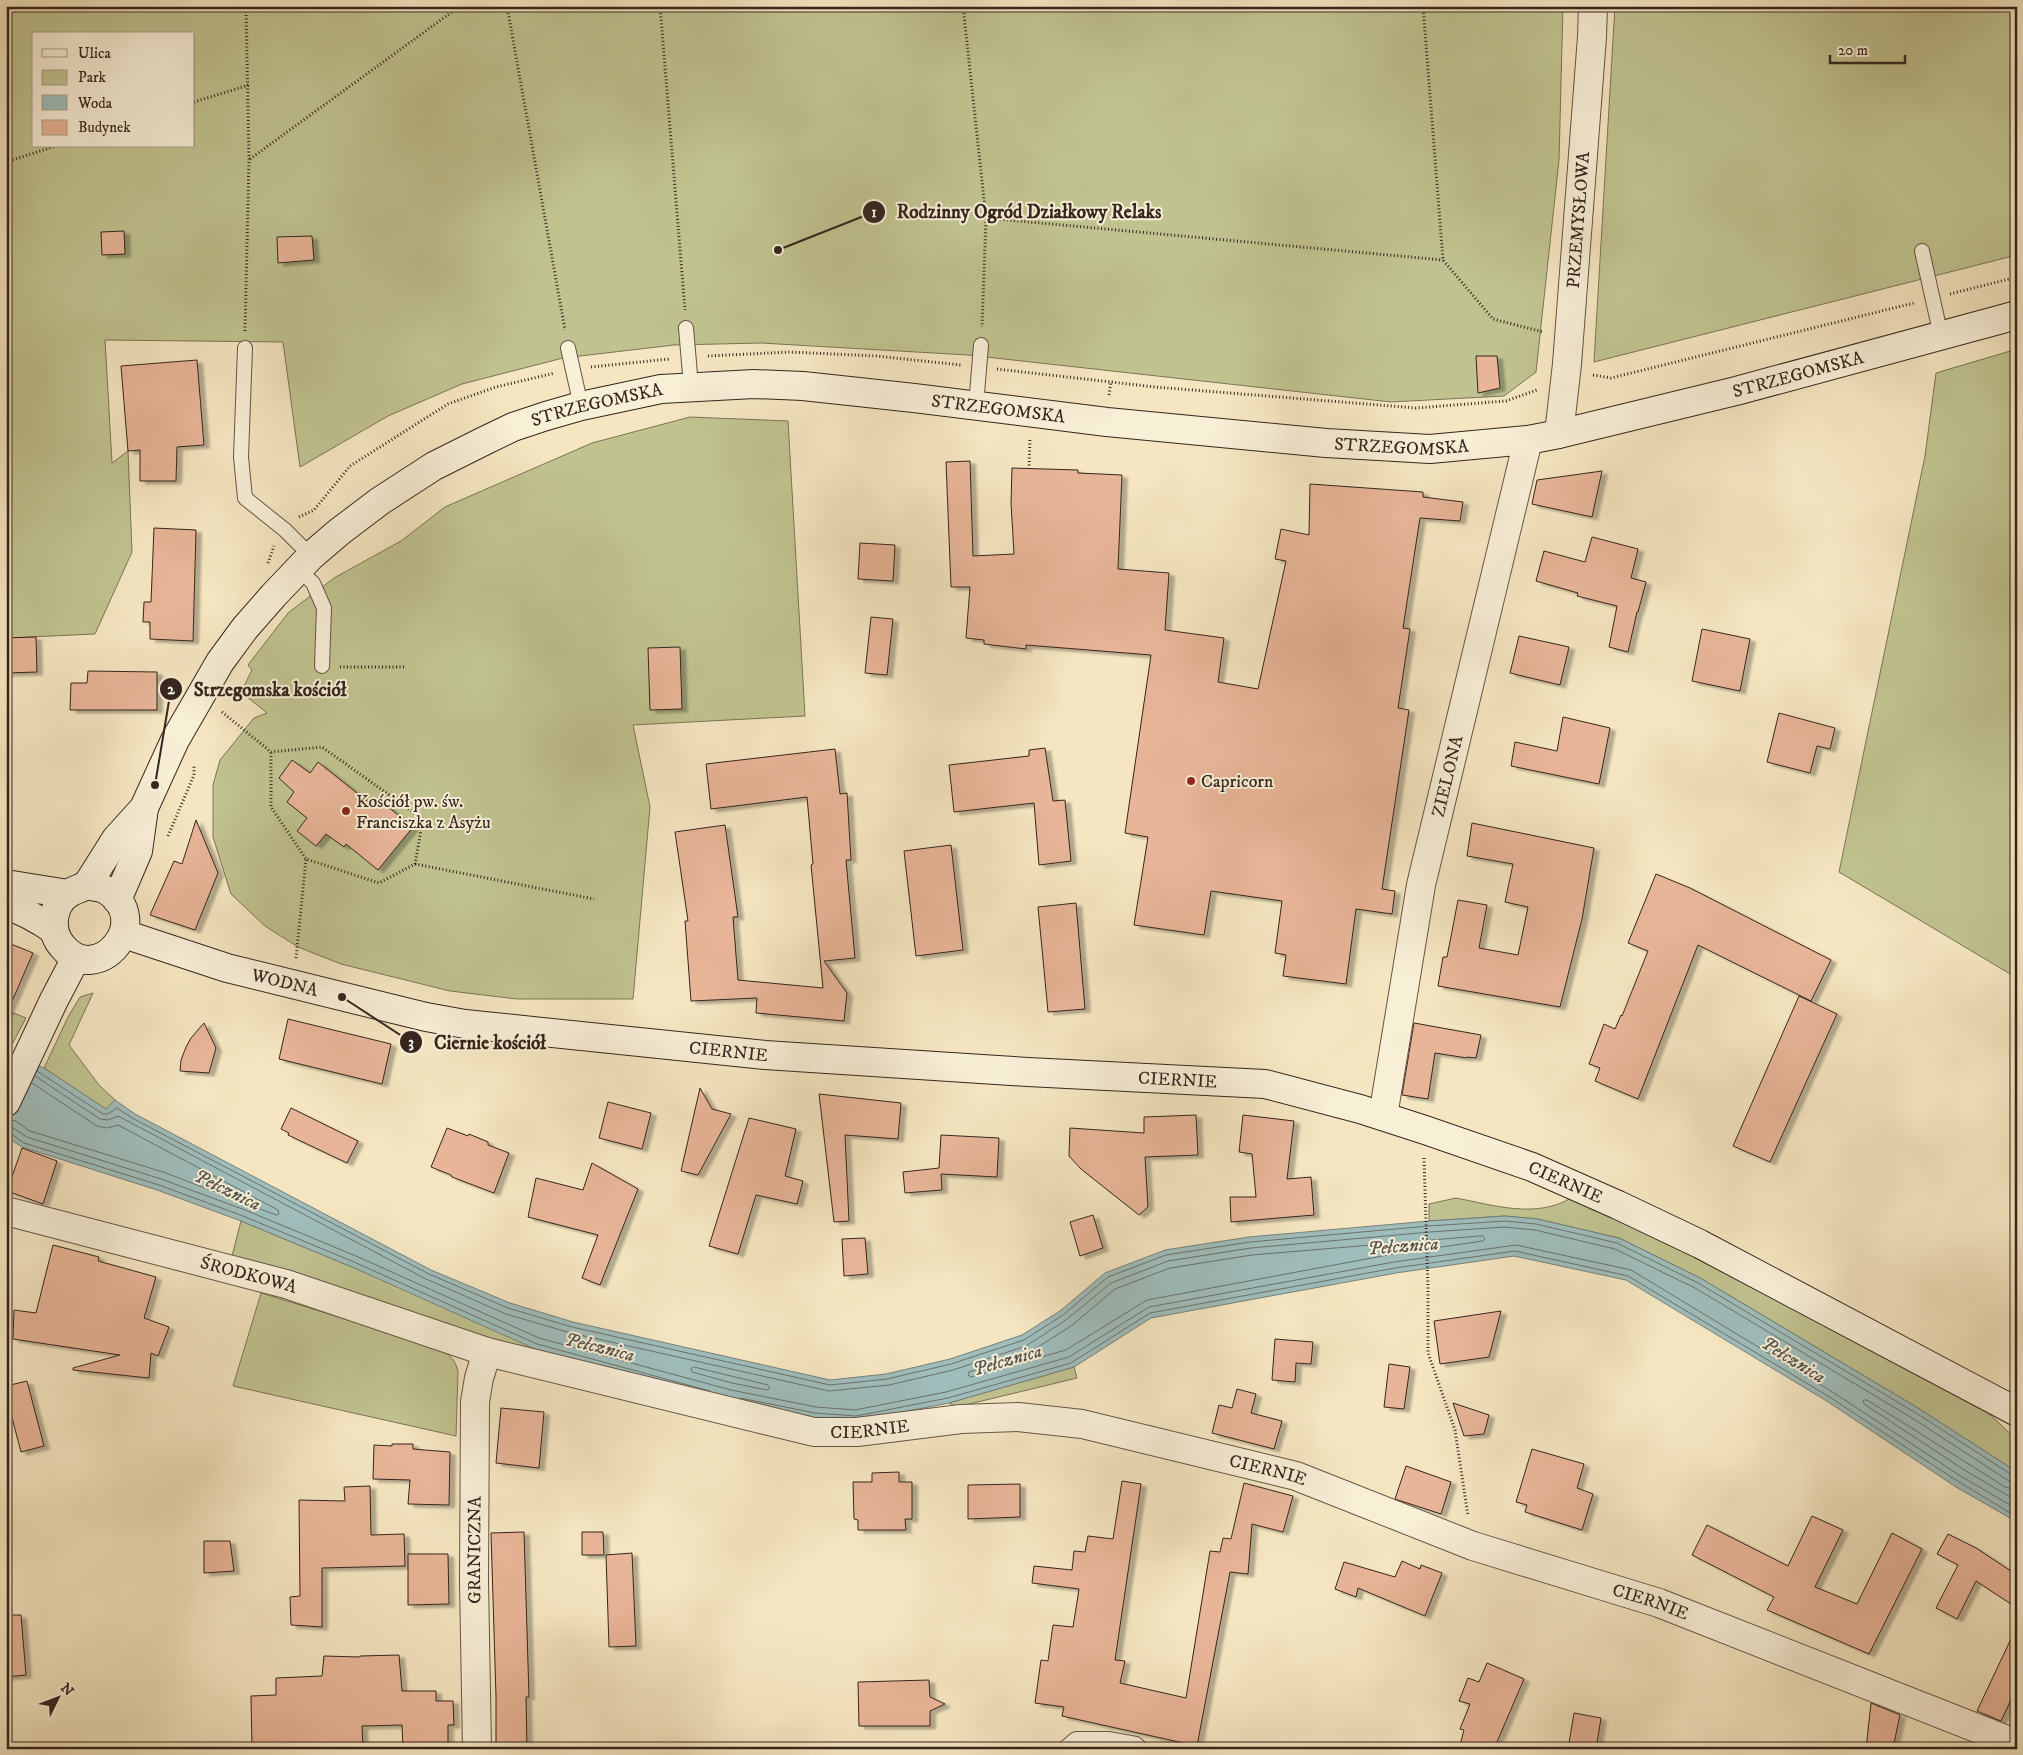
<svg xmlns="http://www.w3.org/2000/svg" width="2023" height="1755" viewBox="0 0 2023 1755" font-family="'IM FELL DW Pica',serif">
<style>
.green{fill:#c0c390;stroke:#7a7456;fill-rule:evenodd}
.water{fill:#9fbdbb;stroke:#75807c}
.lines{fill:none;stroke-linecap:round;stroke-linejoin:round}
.shore{stroke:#6a716c;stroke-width:1}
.building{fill:#e8b598;stroke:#35251d;filter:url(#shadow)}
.lane-casing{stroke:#655546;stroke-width:16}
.street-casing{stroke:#655546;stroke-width:30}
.secondary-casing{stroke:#35251d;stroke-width:30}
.path{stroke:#35251d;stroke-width:3;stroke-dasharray:1 2.5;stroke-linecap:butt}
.lane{stroke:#f8efd7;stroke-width:14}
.street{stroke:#f8efd7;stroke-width:28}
.secondary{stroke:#f8efd7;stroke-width:28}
.poi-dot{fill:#8f2418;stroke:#f8efd7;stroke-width:2}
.labels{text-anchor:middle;stroke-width:4;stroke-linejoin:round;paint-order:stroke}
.street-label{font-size:18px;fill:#35251d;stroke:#f8efd7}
.poi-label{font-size:18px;fill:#35251d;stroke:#f8efd7;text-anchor:start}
.water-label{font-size:19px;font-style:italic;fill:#55534c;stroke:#f8efd7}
.leader{fill:none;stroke:#35251d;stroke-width:2}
.callout-dot{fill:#35251d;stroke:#f8efd7;stroke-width:2}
.mark-label{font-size:15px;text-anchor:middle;font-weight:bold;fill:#fff}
.callout-label{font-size:19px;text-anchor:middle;font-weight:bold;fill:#35251d;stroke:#f8efd7;stroke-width:4;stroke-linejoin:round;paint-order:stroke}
</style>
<defs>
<filter id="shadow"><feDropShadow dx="5.5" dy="3" stdDeviation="1" flood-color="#0004"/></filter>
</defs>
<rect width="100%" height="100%" fill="#f5e6c1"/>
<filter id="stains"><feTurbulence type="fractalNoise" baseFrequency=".004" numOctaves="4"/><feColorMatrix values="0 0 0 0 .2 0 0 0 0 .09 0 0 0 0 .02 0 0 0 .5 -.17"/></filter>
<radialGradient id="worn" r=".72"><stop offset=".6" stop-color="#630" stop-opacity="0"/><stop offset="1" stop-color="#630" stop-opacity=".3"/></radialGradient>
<!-- green -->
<path class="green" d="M6 6H1563L1559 160 1536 372 1504 396 1391 402 968 355 761 343 674 345 563 358 462 384 388 416 300 467 283 342 105 340 112 463 128 451 132 552 95 634 6 638ZM34 34H194V146H34Z
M1615 6H2017V255L1594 362Z
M2017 349V978L1839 872 1925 456 1936 373Z
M690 417 788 421 805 716 633 725 650 807 633 999H517L450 991 341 964 298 947 265 926 231 894 213 837V785L220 760 254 718 267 713 241 692 252 670 248 665 288 613 334 578 401 541 445 507 592 443Z
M93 993 69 1045 99 1085 115 1100 106 1110 44 1068 68 1017 80 997Z
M6 1010 26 1018 8 1052 6 1051Z
M2017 1013V1096L2011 1095Z
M1456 1198C1493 1205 1536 1219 1571 1198L1633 1225 1984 1409 2017 1440V1472L1918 1408 1700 1278 1619 1238 1537 1219 1505 1216 1429 1221V1204Z
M241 1221 352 1267 728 1401 528 1354 421 1316 232 1256Z
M261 1293 433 1346C447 1353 454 1356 458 1371L456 1436 233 1386Z
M1074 1367 1077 1378 957 1407 949 1403Z"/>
<!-- water -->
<path class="water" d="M6 1051 44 1068 106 1109 115 1100 135 1114 431 1270 510 1303 573 1322 830 1380 886 1374 950 1359 1022 1335 1060 1311 1105 1273 1165 1250 1249 1237 1429 1221 1505 1216 1537 1219 1619 1238 1700 1278 1918 1408 2017 1472V1522L1956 1487 1825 1400 1626 1280 1514 1256 1396 1273 1151 1318 1074 1367 949 1403 856 1421 815 1418 728 1401 535 1349 352 1267 241 1221 157 1190 22 1147 6 1137Z"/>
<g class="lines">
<!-- shore -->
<path class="shore" d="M37 1071 103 1114H108L117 1108 132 1118 429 1274 508 1308 572 1327 830 1385 887 1379 951 1364 1024 1340 1063 1315 1108 1277 1166 1255 1250 1242 1429 1226 1505 1221 1536 1224 1617 1243 1698 1283 1916 1413 2012 1475 2017 1476
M35 1076 100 1119 108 1120 118 1116 426 1279 506 1314 571 1333 829 1391 889 1385 953 1370 1026 1346 1066 1320 1111 1283 1168 1261 1251 1248 1430 1232 1504 1227 1535 1230 1615 1249 1695 1288 1912 1418 2009 1481 2017 1482
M6 1119 16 1121 30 1131 163 1172 276 1215 279 1214 278 1210 118 1125 107 1128 97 1126 32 1083
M6 1127 13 1128 27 1137 161 1179 245 1210 356 1256 539 1338 731 1390 816 1407 855 1410 946 1392 1069 1357 1149 1307 1394 1262 1516 1245 1631 1270 1831 1391 1962 1477 2017 1509
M6 1133H10L24 1143 159 1185 243 1216 354 1262 537 1344 710 1391
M1483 1236 1485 1239 1483 1241 1393 1254 1147 1300 1066 1350 971 1377 968 1375 969 1372 1030 1352 1071 1326 1115 1289 1170 1268 1252 1255Z
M694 1367 768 1385 770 1388 767 1390 732 1383 692 1372 691 1369Z
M740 1398 815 1413 856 1416 948 1398 1071 1363 1150 1313 1395 1268 1515 1251 1628 1276 1828 1396 1959 1482 2017 1517
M2017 1490 2005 1487 1867 1400H1863L1864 1404 1966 1471 2017 1501"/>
</g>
<!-- building -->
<path class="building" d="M124 231 125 254 102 255 101 232Z
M312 236 314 260 278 263 277 237Z
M1476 356H1497L1500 388 1478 393Z
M197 360 204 445 177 447 176 481H140V450L128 451 121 366Z
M970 461 973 556 1014 554 1011 503 1012 468 1078 470V473L1122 475 1118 569 1169 573 1165 630 1224 638 1218 682 1258 689 1286 561 1275 559 1281 529 1309 535 1310 484 1423 492V497L1463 502 1460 521 1420 518 1403 628 1410 629 1398 708 1409 710 1382 889 1395 891 1392 914 1356 909 1346 984 1283 976 1286 955 1275 953 1282 901 1211 891 1204 935 1134 925 1148 837 1125 833 1151 655 1026 645V649L984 644V640L966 638 970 587H951L946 462Z
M1602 471 1592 517 1532 504 1537 480Z
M154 528 196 530 193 641 150 639V622H143L144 602H151Z
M1592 537 1638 549 1631 578 1646 582 1638 612H1637L1628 652 1609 647 1617 606 1577 596 1578 593 1536 581 1544 551 1585 562Z
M860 543 895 545 893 581 858 579Z
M871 617 893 619 887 675 865 673Z
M1702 629 1750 639 1740 691 1692 681Z
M1519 636 1569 647 1560 685 1510 673Z
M36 637 37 672 6 673V638Z
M680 647 682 709 650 710 648 648Z
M88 671 157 672V710H70L71 683H87Z
M1779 713 1835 728 1830 749 1817 746 1810 773 1767 762Z
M1563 717 1610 728 1599 784 1511 766 1515 742 1557 751Z
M1045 748 1053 801 1065 800 1071 861 1039 865 1034 803 954 812 949 765 1029 756V750Z
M835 749 840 794 847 793 851 860H846L855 958 824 961 847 993 844 1021 756 1013 757 998 691 1001 685 921H688L675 832 725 825 738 917H733L738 980 823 988 811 865 813 864 807 797 711 809 706 764Z
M292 760 310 773 318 762 372 805 377 798 413 827 378 870 346 844 344 847 326 834 316 846 297 831 307 818 287 802 294 792 279 778Z
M196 820 218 873 195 930 150 915 174 861 182 864Z
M1472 823 1594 848 1582 919 1560 1007 1438 986 1443 957H1447L1458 900 1487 905 1479 948 1518 955 1528 907 1505 902 1513 864 1467 856Z
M951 845 963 950 916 956 904 851Z
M1656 874 1690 888 1831 960 1811 1001 1698 945 1638 1099 1595 1081 1600 1068 1589 1064 1604 1024 1615 1029 1621 1015 1622 1016 1648 951 1628 943Z
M1076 903 1085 1009 1048 1012 1038 907Z
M6 942 33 953 6 1015Z
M1799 996 1837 1014 1770 1162 1733 1146Z
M288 1019 391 1044 382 1084 279 1059Z
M204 1023 216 1048 209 1073 180 1071 181 1060 186 1047 191 1038Z
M1414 1023 1481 1035 1476 1058 1467 1057V1058L1435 1053 1428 1099 1402 1095Z
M700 1088 712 1109 731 1114 698 1175 681 1171Z
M819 1094 901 1103 898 1139 845 1135 849 1221 834 1222Z
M608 1102 651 1113 642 1149 599 1138Z
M291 1108 358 1141 347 1163 288 1135 289 1133 281 1129Z
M1196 1115 1198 1155 1145 1157 1148 1207 1139 1215 1081 1169 1069 1156 1070 1128 1144 1133V1117Z
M1243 1115 1294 1121 1287 1179 1311 1177 1314 1215 1231 1222 1230 1197H1256L1252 1154 1239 1152Z
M749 1118 796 1129 785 1176 803 1181 797 1204 756 1195 738 1254 709 1246Z
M447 1128 468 1136 469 1134 488 1142V1145L509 1153 494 1193 452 1177 451 1175 431 1167Z
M941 1135 999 1138 997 1177 941 1174 942 1190 905 1193 903 1172 939 1168Z
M22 1148 57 1161 43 1204 7 1191Z
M592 1163 638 1189 600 1285 582 1278 598 1235 528 1217 536 1178 583 1190Z
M1093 1215 1103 1248 1080 1256 1070 1222Z
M865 1238 868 1274 844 1276 842 1239Z
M53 1245 99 1257 98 1261 156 1277 144 1318 169 1327 158 1356 151 1353 149 1378 73 1370V1368L120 1355 13 1339 14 1310 36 1313Z
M1501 1311 1489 1357 1440 1364 1434 1321Z
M1275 1339 1313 1342 1311 1364 1296 1363 1295 1382 1272 1380Z
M1389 1364 1410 1367 1404 1409 1384 1407Z
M27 1381 44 1446 21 1452 6 1395V1386Z
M1237 1389 1256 1394 1251 1413 1282 1421 1274 1449 1212 1433 1219 1405 1232 1408Z
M1453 1403 1489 1415 1484 1434 1464 1436Z
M501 1408 544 1412 539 1468 496 1463Z
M392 1444H413V1449L450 1452 449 1505 408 1504 410 1480 373 1479 374 1445 392 1446Z
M1532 1449 1584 1464 1577 1488 1593 1494 1582 1530 1525 1512 1527 1505 1516 1502Z
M1406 1466 1451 1482 1441 1514 1395 1499Z
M899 1472V1482H912V1519H905L906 1530H858V1520L854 1519 853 1482H872V1473Z
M1122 1481 1141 1484 1115 1660 1125 1661 1120 1683 1186 1698 1210 1551 1220 1552 1223 1538 1231 1539 1244 1483 1293 1496 1283 1532 1252 1524 1248 1574 1230 1572 1197 1746 1062 1716 1064 1707 1035 1703 1041 1660 1048 1661 1053 1625 1073 1627 1079 1589 1032 1583 1034 1566 1072 1570 1074 1551 1085 1552 1088 1536 1113 1539Z
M1020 1484V1517L968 1519V1485Z
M370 1486 371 1535 404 1534 405 1566 322 1568V1627L291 1625 290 1597 300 1596 299 1500 345 1501 344 1487Z
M1812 1516 1843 1530 1815 1587 1857 1604 1892 1533 1922 1549 1869 1654 1767 1610 1774 1597 1692 1555 1707 1525 1788 1566Z
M524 1532 529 1697H526L527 1749H496V1697L491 1533Z
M582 1532H603L604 1555H582Z
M1948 1534 1976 1548 2017 1575V1608L1976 1581 1957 1619 1936 1608 1958 1565 1937 1554Z
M204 1541H230L234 1571 204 1573Z
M632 1553 636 1646 609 1647 606 1555Z
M408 1554H448L449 1604 408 1605Z
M1402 1561 1420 1569 1421 1565 1442 1573 1425 1616 1358 1588 1356 1597 1335 1589 1344 1562 1395 1577Z
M6 1615H21L26 1675 6 1677Z
M2017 1626V1687L2001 1721 1977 1711Z
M399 1655 402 1691H436V1701H453L454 1725H448V1749H403L402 1725 362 1726 363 1749H252L251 1696 276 1695V1678L322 1676 324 1656 360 1657V1656Z
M1487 1663 1524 1679 1494 1749H1459L1464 1730 1460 1729 1470 1704 1459 1701 1468 1678 1479 1682Z
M929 1680 930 1697 945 1704 930 1711V1726H859L858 1682Z
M1871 1703 1900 1715 1893 1748 1866 1749Z
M1574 1713 1601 1718 1596 1749H1568Z"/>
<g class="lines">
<!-- lane casing -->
<g class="lane-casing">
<path id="lane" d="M1922 251 1941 336
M686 328 691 386
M245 348 241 457 245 498 285 530 311 556
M568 348 581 406
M976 406 981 345
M298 569 313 583 324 608 322 666
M1064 1749 1076 1739H1108L1136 1744 1141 1749"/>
</g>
<!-- street casing -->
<g class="street-casing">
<g id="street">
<path id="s1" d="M1559 434 1567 364 1592 37 1593 6"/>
<path id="s2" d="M1383 1116 1421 885 1528 440"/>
<path id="s3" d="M6 1211 286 1284 487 1352 814 1432H857L961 1419 1018 1417 1082 1424 1296 1476 1473 1546 1659 1603 2017 1744"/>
<path id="s4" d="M477 1749 474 1582 475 1402 479 1378 487 1352"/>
</g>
</g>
<!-- secondary casing -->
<g class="secondary-casing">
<g id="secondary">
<path d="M87 885C93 887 101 887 106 890 156 921 97 988 63 947 49 932 51 905 69 893 75 890 81 888 87 885Z"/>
<path d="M87 885 116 839 144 808"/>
<path d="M6 886 12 885 68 894"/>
<path id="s5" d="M117 900 138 851 144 808 175 740 220 662 245 628 273 596 311 556 339 532 380 501 434 466 484 441 513 427 546 416 581 406 661 389 754 384 803 386 914 398 1107 422 1326 443 1430 449 1528 440 1559 434 1736 391 2017 315"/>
<path d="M6 905C24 911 38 919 54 930"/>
<path id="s6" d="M124 934 227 968 426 1017 465 1024 765 1055 1028 1072 1265 1084 1360 1109 1425 1130 1532 1167 1618 1205 1700 1244 2017 1412"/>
<path d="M6 1102 54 1000 76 958"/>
</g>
</g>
<!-- path -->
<path class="path" d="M507 6 565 330
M660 6 685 310
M963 6 986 218 982 327
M1423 6 1443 260 1493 319 1543 332
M194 102 249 85
M250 159 460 6
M6 162 56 146
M986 218 1443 260
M1950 294 2017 277
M245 331 249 160 246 6
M708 356 790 352 876 356 961 365
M591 367 669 359
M997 369 1155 387 1416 408 1506 401 1537 390
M1593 375 1611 378 1914 303
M1109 395 1111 381
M1029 469 1030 438
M299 517 314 510 350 466 448 404 496 387 555 373
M268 563 274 546
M340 667H404
M222 712 271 752 322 747 423 819 415 864 379 883 306 859 271 807V752
M168 836 194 775V765
M415 864 594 899
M296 958 306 859
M6 1140 12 1128
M1424 1158 1428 1287V1353L1455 1430 1468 1516"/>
<!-- lane -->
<use href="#lane" class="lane"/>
<!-- street -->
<use href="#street" class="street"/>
<!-- secondary -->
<use href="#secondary" class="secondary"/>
</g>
<!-- markers -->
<g class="poi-dot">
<circle cx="1191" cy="781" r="5"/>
<circle cx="346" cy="811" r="5"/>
</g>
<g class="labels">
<!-- street labels -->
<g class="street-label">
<text dy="6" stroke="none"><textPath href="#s1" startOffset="215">PRZEMYSŁOWA</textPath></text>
<text dy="6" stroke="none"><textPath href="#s5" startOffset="1944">STRZEGOMSKA</textPath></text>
<text dy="6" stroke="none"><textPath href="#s5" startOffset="729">STRZEGOMSKA</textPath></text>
<text dy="6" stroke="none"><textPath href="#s5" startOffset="1134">STRZEGOMSKA</textPath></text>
<text dy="6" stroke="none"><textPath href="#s5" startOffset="1539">STRZEGOMSKA</textPath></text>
<text dy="6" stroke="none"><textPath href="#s2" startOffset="346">ZIELONA</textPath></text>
<text dy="6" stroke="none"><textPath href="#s6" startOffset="168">WODNA</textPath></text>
<text dy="6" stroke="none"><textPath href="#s6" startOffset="618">CIERNIE</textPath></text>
<text dy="6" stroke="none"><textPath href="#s6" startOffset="1068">CIERNIE</textPath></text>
<text dy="6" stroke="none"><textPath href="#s6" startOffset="1472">CIERNIE</textPath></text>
<text dy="6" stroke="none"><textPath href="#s3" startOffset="251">ŚRODKOWA</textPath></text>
<text dy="6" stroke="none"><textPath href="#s3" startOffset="894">CIERNIE</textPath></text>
<text dy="6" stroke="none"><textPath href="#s3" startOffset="1299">CIERNIE</textPath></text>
<text dy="6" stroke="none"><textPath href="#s4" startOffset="199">GRANICZNA</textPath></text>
<text dy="6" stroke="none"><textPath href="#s3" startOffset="1704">CIERNIE</textPath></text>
</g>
<!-- poi labels -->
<g class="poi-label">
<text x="1201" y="787">Capricorn</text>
<text x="356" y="807">Kościół pw. św.<tspan x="356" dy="21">Franciszka z Asyżu</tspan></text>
</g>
<!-- water labels -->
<g class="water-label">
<text transform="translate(228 1189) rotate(26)" y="7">Pełcznica</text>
<text transform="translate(1403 1245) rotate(-4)" y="7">Pełcznica</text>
<text transform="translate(600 1346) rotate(14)" y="7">Pełcznica</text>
<text transform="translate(1007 1359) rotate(-16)" y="7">Pełcznica</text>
<text transform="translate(1794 1359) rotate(32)" y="7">Pełcznica</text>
</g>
</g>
<!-- callouts -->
<path class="leader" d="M778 250L874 212M155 785L171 689M342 997L411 1042"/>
<g class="callout-dot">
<circle cx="778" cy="250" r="5"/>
<circle cx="155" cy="785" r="5"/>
<circle cx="342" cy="997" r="5"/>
<circle cx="874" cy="212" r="12"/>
<circle cx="171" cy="689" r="12"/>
<circle cx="411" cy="1042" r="12"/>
</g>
<g class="mark-label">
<text x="874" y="217">1</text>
<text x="171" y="694">2</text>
<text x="411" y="1047">3</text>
</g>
<g class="callout-label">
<text x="1029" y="218">Rodzinny Ogród Działkowy Relaks</text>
<text x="270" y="696">Strzegomska kościół</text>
<text x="490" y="1049">Ciernie kościół</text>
</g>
<!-- margin -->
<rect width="2023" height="1755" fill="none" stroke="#f5e6c1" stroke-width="25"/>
<rect x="8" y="8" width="2008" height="1740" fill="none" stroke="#35251d" stroke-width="2.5"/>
<rect x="12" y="12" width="1998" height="1730" fill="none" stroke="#35251d"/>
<!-- legend -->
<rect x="32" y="32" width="162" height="115" fill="#f8efd7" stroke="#aa9e8d"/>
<rect x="42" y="49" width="25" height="8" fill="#f8efd7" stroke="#aa9e8d"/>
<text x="78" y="58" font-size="15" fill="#35251d">Ulica</text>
<rect x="42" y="70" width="25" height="15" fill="#c0c390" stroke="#aa9e8d"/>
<text x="78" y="82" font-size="15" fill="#35251d">Park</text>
<rect x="42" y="95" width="25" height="15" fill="#9fbdbb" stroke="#aa9e8d"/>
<text x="78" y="108" font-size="15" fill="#35251d">Woda</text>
<rect x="42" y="120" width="25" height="15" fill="#e8b598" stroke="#aa9e8d"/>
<text x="78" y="132" font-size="15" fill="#35251d">Budynek</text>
<!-- north arrow -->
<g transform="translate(58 1698) rotate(48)" stroke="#f8efd7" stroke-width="4" paint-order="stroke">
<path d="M0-4L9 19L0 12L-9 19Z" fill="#35251d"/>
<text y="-8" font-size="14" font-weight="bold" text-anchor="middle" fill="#35251d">N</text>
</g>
<!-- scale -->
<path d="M1830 55v8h75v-8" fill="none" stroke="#35251d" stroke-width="2.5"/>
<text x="1838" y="55" font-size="15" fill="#35251d" stroke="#f8efd7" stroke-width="4" paint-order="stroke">20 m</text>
<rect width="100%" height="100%" filter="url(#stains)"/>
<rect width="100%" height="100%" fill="url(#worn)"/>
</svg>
